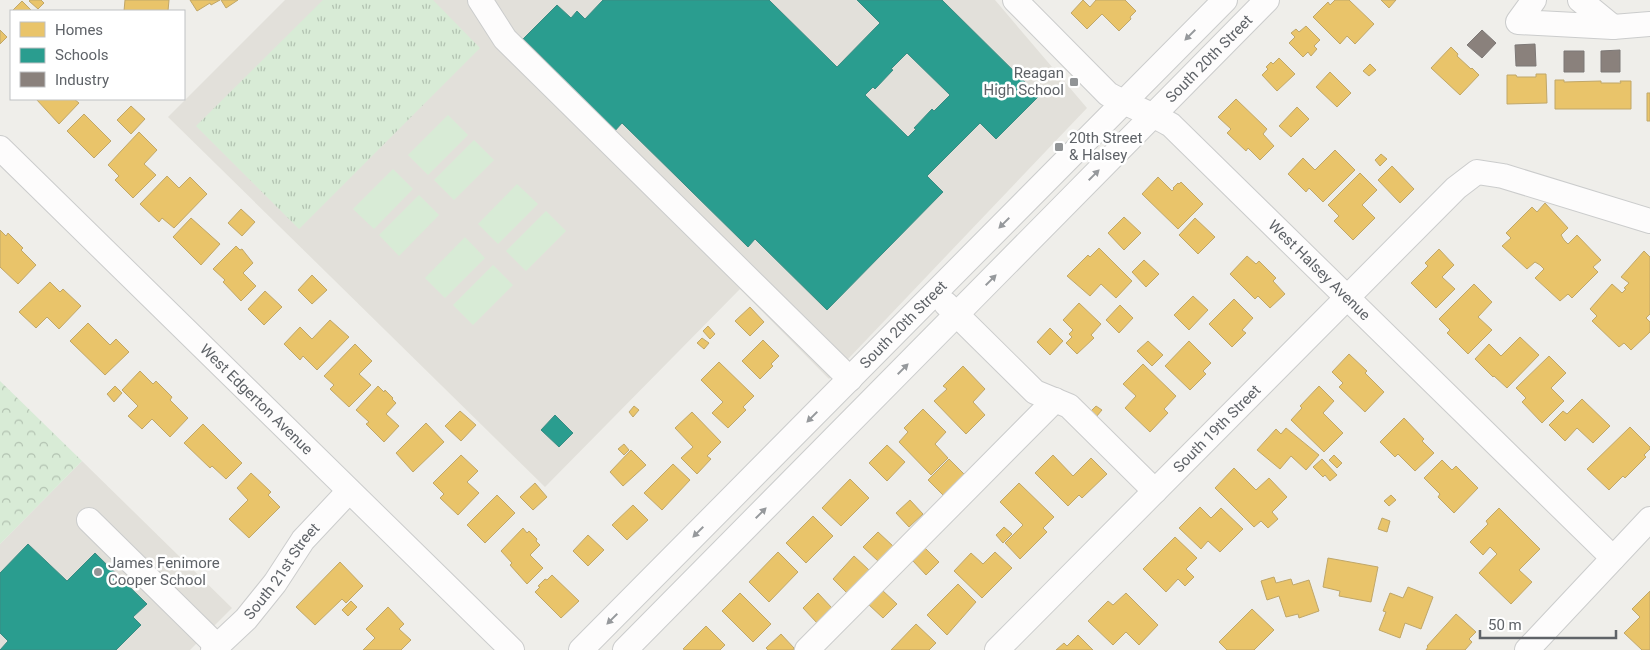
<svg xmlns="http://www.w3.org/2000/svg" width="1650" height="650" viewBox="0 0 1650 650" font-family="Roboto,sans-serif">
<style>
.education{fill:#e2e0da}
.grass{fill:url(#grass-tufts)}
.park{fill:url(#park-crowns)}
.garden{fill:#d8ebd6}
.homes{fill:#e9c46a;stroke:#c0a769}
.schools{fill:#2a9d8f;stroke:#3a8c83;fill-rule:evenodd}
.industry{fill:#8a817c;stroke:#7d7876}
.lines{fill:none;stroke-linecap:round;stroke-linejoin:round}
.minor-casing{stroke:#cbcccc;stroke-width:26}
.minor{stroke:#fdfcfc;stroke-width:24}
.oneway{fill:#96999c}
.poi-dot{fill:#919496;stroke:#fff;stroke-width:2}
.labels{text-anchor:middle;stroke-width:5;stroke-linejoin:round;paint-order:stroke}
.street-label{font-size:15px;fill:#5f6368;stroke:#fff}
.poi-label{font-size:15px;fill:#5f6368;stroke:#fff;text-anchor:start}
</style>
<defs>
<pattern id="grass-tufts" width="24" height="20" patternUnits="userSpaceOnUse" patternTransform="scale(1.25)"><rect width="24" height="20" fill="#d8ebd6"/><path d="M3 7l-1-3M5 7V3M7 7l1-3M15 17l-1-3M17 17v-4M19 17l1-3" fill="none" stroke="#b2c2b1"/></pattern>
<pattern id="park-crowns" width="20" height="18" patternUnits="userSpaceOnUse" patternTransform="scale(1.25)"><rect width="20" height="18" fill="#d8ebd6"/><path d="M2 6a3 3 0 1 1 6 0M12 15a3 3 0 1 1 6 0" fill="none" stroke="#b2c2b1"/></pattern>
</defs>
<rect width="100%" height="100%" fill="#efeeea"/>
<!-- education -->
<path class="education" d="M285 0H995L1087 108 829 379 740 289 545 487 168 117Z
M82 461 232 608 190 650H0V544Z"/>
<!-- grass -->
<path class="grass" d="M323 0H433L480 48 299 229 196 126Z"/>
<!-- park -->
<path class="park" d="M0 381 82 461 0 544Z"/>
<!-- garden -->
<path class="garden" d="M448 115 468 135 428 175 408 155Z
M474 140 494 160 454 200 434 180Z
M393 169 413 189 374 229 353 209Z
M517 184 538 204 498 244 478 224Z
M419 195 439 215 399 256 379 235Z
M546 211 566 231 526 271 506 251Z
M465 237 485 258 445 298 425 278Z
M493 265 513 285 473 325 453 305Z"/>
<!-- homes -->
<path class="homes" d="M30 0H41L44 3 38 9 29 1Z
M125 0H169L168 11H124Z
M190 0H220L211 5 210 3 197 11Z
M221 0H238L226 8Z
M1083 0 1090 7 1096 0H1125L1136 11 1130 17 1131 19 1119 31 1102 14 1087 29 1071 13Z
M1335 0H1349L1374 24 1355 44 1347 36 1340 44 1313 17 1328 2 1330 5Z
M1381 0H1396L1389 8Z
M22 1 32 11H12Z
M1306 26 1320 40 1314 46 1317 49 1311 56 1308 52 1303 57 1289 43 1295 37 1291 33 1296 29 1299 32Z
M0 30 7 37 0 44Z
M1451 47 1458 54 1457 56 1471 69 1472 68 1479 75 1460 95 1431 68Z
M1279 58 1295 74 1277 91 1262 75 1268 69 1266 67 1271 62 1273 64Z
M1370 64 1376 70 1369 76 1363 71Z
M1330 72 1351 93 1337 107 1316 87Z
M1536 74H1546L1547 103 1507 104V75H1516L1517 77H1536Z
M1555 80H1564V82L1601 81V83H1621L1620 81H1631V109H1555Z
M1647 93H1650V121H1647Z
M36 99H74L79 103 59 124Z
M1236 99 1267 129 1263 134 1274 146 1260 160 1248 148 1246 151 1227 133 1231 129 1218 117Z
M131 106 145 119 131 134 117 120Z
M1297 107 1309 119 1291 137 1279 126Z
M84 114 111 141 94 158 67 131Z
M139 132 157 150 144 164 156 175 133 198 115 180 119 176 108 165Z
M1335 150 1355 170 1323 202 1309 188 1306 192 1288 174 1303 158 1315 170Z
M1381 154 1387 159 1380 166 1375 160Z
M1392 166 1414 189 1400 203 1378 180Z
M1360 173 1377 190 1362 205 1375 218 1353 240 1334 221 1339 216 1328 205Z
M167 176 179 188 190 177 207 194 174 228 162 218 159 222 140 204Z
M1158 177 1172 191 1174 189 1173 188 1178 183 1179 184 1181 182 1203 204 1178 229 1142 194Z
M1545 203 1568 228 1561 235 1564 240 1568 244 1577 235 1601 260 1593 267 1598 272 1572 298 1568 294 1560 301 1535 278 1544 269 1540 265 1535 262 1527 269 1502 246 1511 238 1506 233 1532 207 1537 212Z
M241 209 255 222 242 236 228 223Z
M1124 217 1141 233 1124 250 1108 233Z
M191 218 220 244 201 265 173 237Z
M1195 218 1215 237 1198 254 1179 235Z
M0 230 6 236 8 233 23 248 21 250 36 265 18 284 0 267Z
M236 246 240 250 242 249 253 263 243 273 256 286 241 301 223 282 225 280 213 269Z
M1099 248 1132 281 1116 298 1101 284 1090 296 1067 276 1088 255 1090 257Z
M1439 249 1454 265 1442 277 1455 289 1436 308 1411 283 1428 266 1425 263Z
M1644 251 1650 257V314L1646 318 1650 322V332L1631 350 1624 343 1619 347 1592 321 1597 316 1590 309 1612 284 1622 293 1626 289 1624 288 1629 283 1621 277Z
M1247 256 1256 264 1259 261 1276 278 1273 281 1285 294 1270 308 1258 296 1255 299 1230 274Z
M1144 260 1159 274 1146 287 1132 272Z
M312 275 327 290 312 304 298 290Z
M50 282 60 292 63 289 81 306 59 329 47 317 36 328 19 312Z
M1474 284 1492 302 1478 317 1492 330 1468 354 1447 333 1450 330 1439 319Z
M265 291 282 307 264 325 248 309Z
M1193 296 1208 310 1189 330 1174 315Z
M1234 299 1253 318 1242 330 1246 333 1232 347 1209 324Z
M1079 303 1101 324 1091 335 1094 338 1077 354 1066 343 1072 337 1069 334 1073 330 1063 320Z
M1120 305 1133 318 1119 333 1106 320Z
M750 307 764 322 750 336 735 321Z
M330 320 349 337 317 370 303 356 300 360 284 344 300 327 312 339Z
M88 323 110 345 116 339 129 352 105 375 70 341Z
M708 326 715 334 710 339 703 331Z
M1050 328 1063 341 1050 355 1037 342Z
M1520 337 1539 355 1507 388 1494 376 1493 377 1475 359 1489 344 1501 356Z
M702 338 709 343 704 349 697 343Z
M763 340 779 356 771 364 773 366 760 379 742 361Z
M1148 341 1163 355 1152 366 1137 351Z
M1189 341 1211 363 1203 371 1206 374 1190 390 1165 366Z
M355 344 372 361 359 374 371 385 349 407 330 389 334 385 324 376Z
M1349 354 1367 371 1365 373 1384 392 1365 412 1339 387 1343 383 1332 372Z
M1549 356 1566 373 1551 388 1564 401 1542 423 1522 402 1526 398 1516 388Z
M719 362 754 396 743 407 746 410 728 428 712 413 723 402 701 380Z
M1143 364 1176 396 1164 409 1168 413 1150 432 1125 408 1136 396 1123 384Z
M963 366 985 389 973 402 985 415 966 434 934 401 947 389 943 386Z
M140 371 153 384 156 381 172 397 170 400 188 418 170 437 152 419 142 429 128 416 138 406 122 390Z
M115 386 122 393 114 402 107 394Z
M378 386 384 392 385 390 393 398 392 399 396 403 386 414 399 426 384 442 366 424 369 422 356 410Z
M1319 386 1334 401 1323 413 1343 433 1324 452 1291 420 1302 408 1300 406Z
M1582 399 1610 426 1593 443 1577 428 1565 441 1549 425 1563 411 1567 414Z
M634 406 639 410 633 417 629 412Z
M1096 406 1102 410 1096 417 1090 412Z
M923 409 946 432 935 444 948 458 931 475 899 442 908 432 904 428Z
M460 411 476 425 461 441 445 426Z
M692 412 721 442 707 456 711 459 697 474 681 458 693 447 675 428Z
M1404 418 1424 439 1422 441 1434 453 1415 471 1398 454 1395 457 1380 442Z
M426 423 444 442 413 472 396 453Z
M203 424 242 463 226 479 212 466 210 468 184 443Z
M1630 427 1650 447V449L1644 455 1646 457 1625 478 1623 476 1609 490 1587 469Z
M1286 428 1319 455 1306 470 1291 456 1280 469 1257 450 1276 429 1281 434Z
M624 444 629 450 624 455 618 449Z
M887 445 905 462 887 481 869 463Z
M631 450 646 465 623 486 610 472Z
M461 455 478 471 467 482 479 493 458 515 440 498 444 494 433 483Z
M1053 455 1073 476 1091 458 1107 474 1082 498 1079 495 1068 506 1035 473Z
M1334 455 1342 463 1337 468 1329 460Z
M949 459 965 475 944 496 928 480Z
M1322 459 1337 475 1330 481 1325 475 1323 477 1313 467Z
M1442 460 1452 470 1456 466 1478 488 1454 513 1438 497 1440 494 1424 478Z
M673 464 690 480 662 510 644 493Z
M1234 468 1256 490 1269 478 1287 497 1272 512 1278 519 1268 528 1261 521 1254 527 1215 488Z
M251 473 271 492 268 495 280 507 249 538 229 519 248 500 237 488Z
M850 479 869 498 841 526 822 508Z
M535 483 547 497 533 510 520 497Z
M1019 483 1054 517 1043 528 1047 532 1020 559 1005 543 1023 525 1000 502Z
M497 495 515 513 485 543 467 525Z
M1391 495 1396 500 1389 506 1384 501Z
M910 500 923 514 909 527 896 513Z
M633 505 648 520 627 540 612 525Z
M1200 507 1211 518 1221 508 1243 529 1220 552 1208 541 1201 549 1179 528Z
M1499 508 1540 549 1519 570 1532 582 1511 604 1479 573 1497 554 1490 547 1483 555 1470 542 1488 524 1486 521Z
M813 516 833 536 806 563 786 543Z
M1382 518 1390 521 1387 532 1378 529Z
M1004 527 1012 534 1003 543 996 535Z
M523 528 527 533 529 531 537 539 536 541 540 545 530 555 543 568 527 584 510 565 512 563 501 551Z
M878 532 893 546 878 561 863 547Z
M588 535 604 550 588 566 573 551Z
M1175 537 1197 558 1186 569 1194 577 1185 586 1178 579 1166 592 1143 569Z
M925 548 939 562 926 575 913 561Z
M778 552 798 572 769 602 749 582Z
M995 552 1012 568 982 598 954 571 971 553 983 564Z
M854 556 869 570 847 593 833 579Z
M1328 558 1378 567 1371 602 1339 596 1340 591 1323 587Z
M340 562 363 586 346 603 342 599 315 625 296 607Z
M552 575 579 601 561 618 535 592 540 587 538 586 545 579 547 580Z
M1274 577 1276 583 1291 579 1293 585 1309 580 1319 611 1299 618 1298 614 1286 617 1279 596 1267 600 1261 581Z
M958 584 976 602 947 635 927 615Z
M1408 587 1433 597 1421 629 1405 623 1400 638 1379 630 1386 612 1383 611 1390 593 1403 598Z
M882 590 897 604 883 618 868 604Z
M1650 591V650H1642L1624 633 1640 617 1632 609Z
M740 593 771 624 753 642 722 611Z
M818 593 832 608 817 623 803 608Z
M1126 593 1158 625 1139 645 1126 632 1113 645 1088 621 1108 601 1113 605Z
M351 601 357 607 348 616 342 610Z
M388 607 404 624 399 629 411 640 401 650H363L375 638 366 629Z
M1252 609 1274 630 1254 650H1227L1219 642Z
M1456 614 1476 632 1469 639 1472 642 1465 650H1426L1428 647 1427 646Z
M916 624 936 643 929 650H891Z
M706 626 725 645 720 650H685L683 649Z
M781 634 794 648 793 650H768L766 648Z
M1078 635 1093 650H1056L1064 643 1067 646Z"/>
<!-- schools -->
<path class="schools" d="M603 0H769L837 67 880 23 857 0H942L1039 96 996 139 980 123 927 176 943 192 827 310 755 239 748 247 622 123 613 133 542 63 545 60 523 39 557 5 571 18 577 11 585 19ZM907 53 950 95 934 111 932 109 914 128 916 129 908 137 865 95 873 87 875 89 893 70 891 69Z
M555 415 573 433 559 447 541 430Z
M28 544 67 581 95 553 147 604 133 617 141 625 116 650H0L8 641 0 633V573Z"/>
<!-- industry -->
<path class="industry" d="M1482 30 1496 43 1482 58 1467 45Z
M1535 44 1536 66H1516L1515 45Z
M1620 50V72H1601V51Z
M1564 51H1584V72H1564Z"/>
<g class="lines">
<!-- minor casing -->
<g class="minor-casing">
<g id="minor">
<path d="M480 0 505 39 850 379"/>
<path id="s1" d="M1015 0 1108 94C1129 106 1151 113 1171 125L1613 558"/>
<path d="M1534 0 1518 22 1613 27 1650 24"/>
<path d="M1580 0 1613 27"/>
<path id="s2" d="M0 148 512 650"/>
<path d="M946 304 1035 392 1069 406 1155 491"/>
<path d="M89 520 217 646"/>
<path id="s3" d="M213 650 246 619 275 583 303 540 349 491"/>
<path id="s4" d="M581 650 1225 0"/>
<path id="s5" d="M625 650 1267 0"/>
<path d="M807 650 1055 400"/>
<path id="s6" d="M997 650 1456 188 1477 172 1503 176 1650 221"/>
<path d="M1527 650 1650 519"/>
</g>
</g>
<!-- minor -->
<use href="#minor" class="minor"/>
</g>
<!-- one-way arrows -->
<defs><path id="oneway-solid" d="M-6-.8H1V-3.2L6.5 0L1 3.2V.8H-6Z" transform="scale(1.25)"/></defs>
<g class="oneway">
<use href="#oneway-solid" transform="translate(1190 35) rotate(135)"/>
<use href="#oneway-solid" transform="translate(1094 175) rotate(-45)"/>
<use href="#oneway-solid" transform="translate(1004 223) rotate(135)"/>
<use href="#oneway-solid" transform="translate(991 280) rotate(-45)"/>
<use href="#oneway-solid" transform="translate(903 369) rotate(-45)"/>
<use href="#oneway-solid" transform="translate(812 417) rotate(135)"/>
<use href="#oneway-solid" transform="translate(761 513) rotate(-45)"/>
<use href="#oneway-solid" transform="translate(698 532) rotate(135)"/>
<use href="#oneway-solid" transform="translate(612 619) rotate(135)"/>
</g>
<!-- markers -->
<g class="poi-dot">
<rect x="1069" y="77" width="10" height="10" rx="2.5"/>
<rect x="1054" y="142" width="10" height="10" rx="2.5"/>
<circle cx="98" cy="572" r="5"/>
</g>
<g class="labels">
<!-- street labels -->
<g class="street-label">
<text dy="5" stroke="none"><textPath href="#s5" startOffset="831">South 20th Street</textPath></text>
<text dy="5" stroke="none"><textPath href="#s1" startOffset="410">West Halsey Avenue</textPath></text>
<text dy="5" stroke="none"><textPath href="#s4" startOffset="458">South 20th Street</textPath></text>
<text dy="5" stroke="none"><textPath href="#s2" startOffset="359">West Edgerton Avenue</textPath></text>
<text dy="5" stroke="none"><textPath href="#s6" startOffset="312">South 19th Street</textPath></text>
<text dy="5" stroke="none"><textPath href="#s3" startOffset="105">South 21st Street</textPath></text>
</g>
<!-- poi labels -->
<g class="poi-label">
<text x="1064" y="78" text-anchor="end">Reagan<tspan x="1064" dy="17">High School</tspan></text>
<text x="1069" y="143">20th Street<tspan x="1069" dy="17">&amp; Halsey</tspan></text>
<text x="108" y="568">James Fenimore<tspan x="108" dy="17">Cooper School</tspan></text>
</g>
</g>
<!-- legend -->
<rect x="10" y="10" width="175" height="90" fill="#ffffff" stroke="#bfc1c3"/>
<rect x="20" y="22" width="25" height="15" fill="#e9c46a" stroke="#bfc1c3"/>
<text x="55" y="35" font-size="15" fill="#5f6368">Homes</text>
<rect x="20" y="48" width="25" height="15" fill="#2a9d8f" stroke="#bfc1c3"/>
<text x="55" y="60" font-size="15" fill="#5f6368">Schools</text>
<rect x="20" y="72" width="25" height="15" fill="#8a817c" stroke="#bfc1c3"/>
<text x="55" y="85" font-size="15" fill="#5f6368">Industry</text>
<!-- scale -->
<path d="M1480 630v8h136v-8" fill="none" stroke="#5f6368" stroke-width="2.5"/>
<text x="1488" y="630" font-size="15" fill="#5f6368" stroke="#ffffff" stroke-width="4" paint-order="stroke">50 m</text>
</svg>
